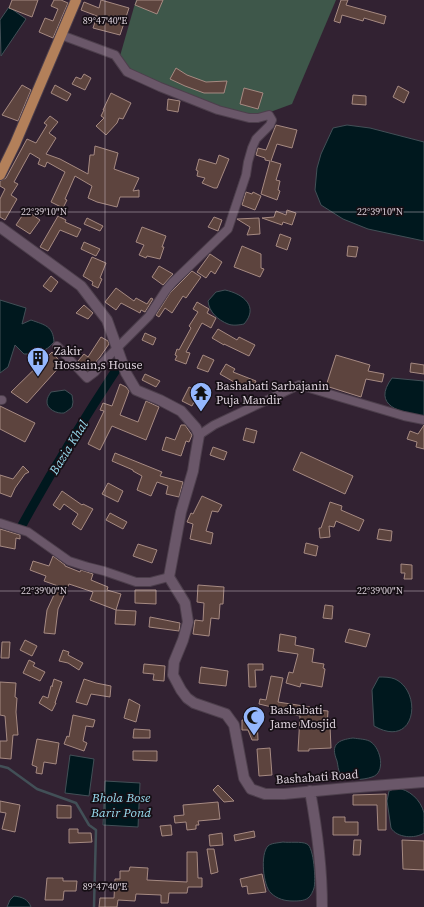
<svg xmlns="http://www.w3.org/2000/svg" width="424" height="907" viewBox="0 0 424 907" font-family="'Source Serif 4',serif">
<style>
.green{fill:#3e574a}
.water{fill:#00181e;stroke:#425057}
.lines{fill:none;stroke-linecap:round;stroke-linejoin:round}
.stream{stroke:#425057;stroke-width:2.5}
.canal{stroke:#00181e;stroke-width:9}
.building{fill:#5d443e;stroke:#a68a82}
.street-casing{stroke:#4d3f4c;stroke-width:10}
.secondary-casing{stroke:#4d3f4c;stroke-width:12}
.primary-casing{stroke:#4d3f4c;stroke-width:12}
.street{stroke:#6a5769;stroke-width:8}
.secondary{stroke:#6a5769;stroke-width:10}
.primary{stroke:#b3805a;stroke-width:10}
.ticks{fill:none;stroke:#ddd2dc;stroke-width:1;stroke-opacity:0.45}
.labels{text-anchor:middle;stroke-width:3.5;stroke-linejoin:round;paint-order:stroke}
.poi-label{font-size:12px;fill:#ddd2dc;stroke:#160f15;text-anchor:start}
.street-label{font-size:12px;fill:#ddd2dc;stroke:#160f15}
.water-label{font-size:13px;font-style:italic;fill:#99dcf0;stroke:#160f15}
.ticks-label{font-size:10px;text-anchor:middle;fill:#ddd2dc;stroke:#160f15;stroke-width:3.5;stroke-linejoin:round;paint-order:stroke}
</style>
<rect width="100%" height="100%" fill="#322232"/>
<!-- green -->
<path class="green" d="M136 0H336L292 104 273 111 254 114 237 112 204 102 130 72 120 56Z"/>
<!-- water -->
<path class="water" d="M9 7 26 19 1 56 0 20Z
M347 125 370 128 424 142V241L368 229 343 219 321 205 315 190 317 168 321 154 333 128Z
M225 290C244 294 259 307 244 324 239 325 233 326 228 324 218 320 209 312 208 301L216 292Z
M0 300 26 308 22 324 31 320C45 325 53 326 54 342 46 352 36 354 24 354L15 345 8 367 0 373Z
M392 378 424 381V416C401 413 371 406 392 378Z
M65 390 72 395 73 402 72 407C70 409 66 412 64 413 57 414 46 409 47 401 47 398 49 395 51 392Z
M379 677C384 677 390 677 395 679 423 692 416 750 374 726L372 690Z
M353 738C359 739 367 739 371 742 381 749 386 773 372 777 363 780 346 782 340 773 338 770 338 765 337 761 330 744 338 740 353 738Z
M70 755 94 759 89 796 65 793Z
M105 781 140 783 138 827 103 825Z
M396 788C409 789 421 800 424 813 424 819 424 826 424 833 415 839 397 838 391 828L387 801 389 791Z
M283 842C288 843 302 841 307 844 314 847 316 881 314 888 313 891 311 896 308 898 304 901 298 901 293 901 285 901 277 899 271 893 263 886 260 854 268 846 271 843 278 843 283 842Z
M14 896C22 897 28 899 31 907H7L10 900Z"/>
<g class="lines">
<!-- stream -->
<path class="stream" d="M0 766 8 768 37 789 76 803 89 825 96 830 94 907"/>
<!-- canal -->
<path class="canal" d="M20 529C51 472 83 420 118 367"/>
</g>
<!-- building -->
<path class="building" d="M12 0H38L32 17 9 8Z
M54 0H61L68 3 53 38 39 32 45 18 53 21 58 9 51 6Z
M101 0 129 8 120 35 93 28 97 16 81 10 84 2 99 8Z
M137 0H163L157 14 135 5Z
M341 0H348L346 5 386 16 384 24 364 18 363 21 342 15 340 23 334 21Z
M176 68 187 75 206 82 227 81 224 93H204L185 86 170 79Z
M84 74 91 78 85 90 72 84 76 77 81 79Z
M22 85 31 90 18 121 2 115Z
M55 85 71 94 67 101 51 93Z
M398 86 409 92 404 103 393 97Z
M244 88 263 93 258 109 240 104Z
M111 93 131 103 123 119 119 118 117 123 106 135 96 126 104 118 101 116 104 110H103Z
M353 95 366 96V105L352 104Z
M168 99 180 101 178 112 167 110Z
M50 116 58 122 49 133 56 138 46 154 60 159 88 174 90 155H94L95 146 118 153 114 169 139 178 133 191 139 190V197H120L117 207 97 202 88 198 92 186 75 176 65 199 67 200 63 208 51 202 65 172 47 162 45 167 38 164 40 159 30 153 14 182 18 184 11 195 17 199 5 220 0 217V199L5 189 0 186V181L6 178 27 139 36 143 47 125 44 123Z
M276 125 297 130 292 148 277 144 271 161 281 164 276 180 280 181 278 190 280 191 277 200 261 194 270 161 265 160V158L256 155 258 148 266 150Z
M219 155 229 159 217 188H214L202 183 205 178 197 176 198 171 196 170 199 159 216 164Z
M246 192 252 194 253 192 261 196 255 210 242 205Z
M26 210 40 220 30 234 16 225Z
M287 210 296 213 292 225 283 222 282 225 262 218 274 217 276 211 286 215Z
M58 216 66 220 65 222 81 229 77 237 60 230 48 251 40 247Z
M214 217 222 220 218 231 208 227Z
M87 218 103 226 100 231 84 224Z
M259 218 260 234 247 235 250 227 237 219Z
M142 227 166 236 162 247H164L160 259 147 256 146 258 139 255 144 245 136 242Z
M280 234 291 238 287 250 276 246Z
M84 242 100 249 96 256 81 249Z
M242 246 261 254V268L264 269 260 277 234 267Z
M348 246 358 247 356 257 347 256Z
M210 254 222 262 215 274 211 271 206 278 197 272Z
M92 257 106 263 100 278 102 279 98 288 92 285 93 282 83 276Z
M159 266 173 274 163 285 152 277Z
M192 271 201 277 186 298 183 296 172 313 165 308 159 317 156 315 170 293Z
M51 276 58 282 51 292 43 286Z
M116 288 134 301 136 298 147 304 151 298 153 299 145 312 141 310 140 313 121 303 116 310 105 302Z
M197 302 209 309 207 313 216 318 211 328 202 323 186 352 190 353 186 364 175 360 177 356 175 355 177 349 179 350 191 328 189 326 198 312 193 309Z
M84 305 93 313 88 319 76 313Z
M218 329 237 340 239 337 255 345 249 356 224 344V345L212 338Z
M145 333 156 338 153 345 142 340Z
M101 337 108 341 109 344 100 357 88 371 78 361 84 354 88 357Z
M52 352 62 364 27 403 11 392Z
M203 355 214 360 208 372 197 368Z
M336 355 370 365 368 371 384 374 382 382 366 379 361 397 326 386Z
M411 363 424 365V374L410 372Z
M226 364 235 369 233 372 256 381 252 389 234 382 220 374Z
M145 374 160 381 156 387 142 380Z
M120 384 126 387 129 391 120 415 138 422 146 401 159 407 146 440 112 426 100 450 88 444 104 411 100 410 103 403 112 406Z
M189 387 195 390 191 397 195 400 192 406 182 401Z
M0 406 35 423 25 442 0 429Z
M181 425H185L192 435 189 442 186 441 181 456 162 450 166 437 175 440Z
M424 425V449L416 447 417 442 407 439 410 431 418 434Z
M246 428 257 431 254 443 243 440Z
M213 447 227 452 224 460 210 455Z
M301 452 353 476 345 494 293 470Z
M115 453 162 472 160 476 183 482 179 497 166 494 168 486 157 482 151 496 137 490 142 476 133 471V470L112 461Z
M23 466 29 472 25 474 15 488 11 497 0 493V475L13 479Z
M108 483 123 491 118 502 102 494Z
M62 491 82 505 83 504 93 509 81 530 72 524 78 514 64 504 60 510 53 505Z
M202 496 222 505 218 512 212 511 206 531 213 533 211 544 190 539 193 524 187 522 191 513 193 514Z
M330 502 342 506 341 510 364 520 359 531 336 521 334 527 329 526 330 537 320 538 319 528H321Z
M110 513 127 522 123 529 106 520Z
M0 529 20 535V539L16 538 15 549 0 546Z
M379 529 392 531 391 541 377 539Z
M306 543 318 546 316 556 304 553Z
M138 544 157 550 152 563 133 556Z
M53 556 65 565V566L80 572 81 570 93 574 91 580 108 587 107 590 121 594 116 610 136 611 135 625 115 624 116 610 90 600 93 592 69 584 58 609 55 634 44 633 47 610 58 586 44 581 46 576 30 570 33 561 49 566Z
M401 564 412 565V579H404L405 573H401Z
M198 585 224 587 223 604H220L219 619 211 618 209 636 193 634 195 620 203 621 204 603 197 602Z
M135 590H156V604L135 603Z
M325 605 333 606 332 619 323 618Z
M150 617 180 623 179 631 149 627Z
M349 629 370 634 366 647 345 642Z
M280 634 296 637 295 645 314 649 312 662 324 664 323 668 325 669 322 687 301 683 300 687 286 683 289 672 293 673 298 654 278 651Z
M25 640 37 646 32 656 20 650Z
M2 642H10L9 658H1Z
M63 650 69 652 68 655 83 663 79 670 68 663 59 661Z
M29 660 35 663 33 666 45 672 40 681 23 673Z
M144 664 165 666 164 681 153 680 154 674 143 673Z
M248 664H263V670H255L256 687H249Z
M201 667 228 671 226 686 199 683Z
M271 676 283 678 278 702 310 707 309 709 328 711 327 726H330L331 748 309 749V751H298L300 716 279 712 280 709 259 704 260 699 266 700Z
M54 679 62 682 55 703H56L52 711 39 703 43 696 48 698 51 686H53H52Z
M84 679 96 683 111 686 110 697 91 694 87 705 76 702Z
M0 682 16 683 15 697 17 698 16 712 18 735H13L11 759 0 758V741H7L5 716 0 715Z
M129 699 140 705 136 722 124 718Z
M73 715 95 720 93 727 86 726 83 741 87 743 84 751 64 744 67 736 69 737Z
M242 720H257L258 740H252L248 730H242Z
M134 729 150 730V738H133Z
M37 739 59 743 56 764 44 762 42 774 36 773 37 767 32 765Z
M270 748 272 775 259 776 257 749Z
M133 751H157V761L133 760Z
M218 785 234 801 224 802 213 790Z
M386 794V830H378L377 805H353V795Z
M0 801 20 805 15 832 2 829 6 813 0 812Z
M218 802 220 819 198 821 199 825H196V829L187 830 186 822 175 823 174 816 184 815 183 805Z
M57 805 71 806V818H57Z
M333 817H345V822H358V835H333Z
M171 825 172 835 162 836 160 826Z
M69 829H78V833H91L92 842 69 843Z
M254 831 255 837 235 841 234 835Z
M222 833 223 845 210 846 209 835Z
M354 840H361L360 855H353Z
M402 840 424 841V870L403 869Z
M207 849H214L218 872 211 874Z
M187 852H197L198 878H202V887H188L187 893H169L168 903H161V895L136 894 135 901 118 900 117 907H99L100 898H114L115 879H120V871H129L130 867 148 868 147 880 187 882Z
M262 874 266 892 248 894 247 886 242 887 240 879Z
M47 878H63V881H77L76 891H64L63 900H45Z"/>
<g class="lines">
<!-- street casing -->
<g class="street-casing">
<path id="street" d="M57 346 87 378 95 372 102 363 149 316 166 290 173 282 228 229 246 175 248 162 252 148 256 139 270 125 272 120 269 115 258 118H249L218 110 160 87 127 72 115 55 61 35
M0 400H2
M199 435 214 425 299 385 404 416 424 420
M0 523 28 532 69 561 88 567 104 571 136 582H150L169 577"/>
</g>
<!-- secondary casing -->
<g class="secondary-casing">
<path id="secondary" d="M0 227 81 286 107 320 126 373 136 390 160 400 181 411 196 428 199 435 195 458 193 471 181 512 169 577 185 603 188 622 183 640 174 662 173 675 181 690 187 698 194 703 226 714 234 725 244 778 251 789 265 794H284L347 788 424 782
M310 791C317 829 322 868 322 907"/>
</g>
<!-- primary casing -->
<g class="primary-casing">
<path id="primary" d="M0 175 15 144 76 0"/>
</g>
<!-- street -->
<use href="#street" class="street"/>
<!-- secondary -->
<use href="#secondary" class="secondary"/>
<!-- primary -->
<use href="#primary" class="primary"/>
</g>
<!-- ticks -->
<path class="ticks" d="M105 0V907M0 212H424M0 591H424"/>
<!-- icons -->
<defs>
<g id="building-pin" transform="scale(1.15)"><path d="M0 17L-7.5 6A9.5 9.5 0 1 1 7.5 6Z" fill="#94b7fd" stroke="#160f15"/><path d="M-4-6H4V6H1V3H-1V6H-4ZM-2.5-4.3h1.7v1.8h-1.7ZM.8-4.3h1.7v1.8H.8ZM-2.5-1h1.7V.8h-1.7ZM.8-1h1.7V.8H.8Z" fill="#111"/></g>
<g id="temple-pin" transform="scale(1.15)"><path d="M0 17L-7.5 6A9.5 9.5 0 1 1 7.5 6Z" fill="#94b7fd" stroke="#160f15"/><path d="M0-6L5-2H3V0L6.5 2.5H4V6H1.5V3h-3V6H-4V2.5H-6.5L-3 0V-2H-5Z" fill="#111"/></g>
<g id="mosque-pin" transform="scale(1.15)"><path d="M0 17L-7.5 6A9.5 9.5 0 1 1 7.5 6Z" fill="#94b7fd" stroke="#160f15"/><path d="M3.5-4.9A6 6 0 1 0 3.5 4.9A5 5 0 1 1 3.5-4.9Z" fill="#111"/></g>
</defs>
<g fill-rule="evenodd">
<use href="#building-pin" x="38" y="358"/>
<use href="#temple-pin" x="201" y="393"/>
<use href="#mosque-pin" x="254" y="717"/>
</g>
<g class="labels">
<!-- poi labels -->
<g class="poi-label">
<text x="54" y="355">Zakir<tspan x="54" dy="14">Hossain,s House</tspan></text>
<text x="216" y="390">Bashabati Sarbajanin<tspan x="216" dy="14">Puja Mandir</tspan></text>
<text x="270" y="714">Bashabati<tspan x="270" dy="14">Jame Mosjid</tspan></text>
</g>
<!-- street labels -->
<g class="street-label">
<text transform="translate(317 777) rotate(-4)" y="4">Bashabati Road</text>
</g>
<!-- water labels -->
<g class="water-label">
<text transform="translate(68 447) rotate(-58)" y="5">Bazia Khal</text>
<text x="121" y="802">Bhola Bose<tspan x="121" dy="15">Barir Pond</tspan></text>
</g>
</g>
<g class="ticks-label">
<text x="105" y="24">89°47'40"E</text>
<text x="44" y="215">22°39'10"N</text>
<text x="380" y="215">22°39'10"N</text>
<text x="44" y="594">22°39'00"N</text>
<text x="380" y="594">22°39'00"N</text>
<text x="105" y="890">89°47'40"E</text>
</g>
</svg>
